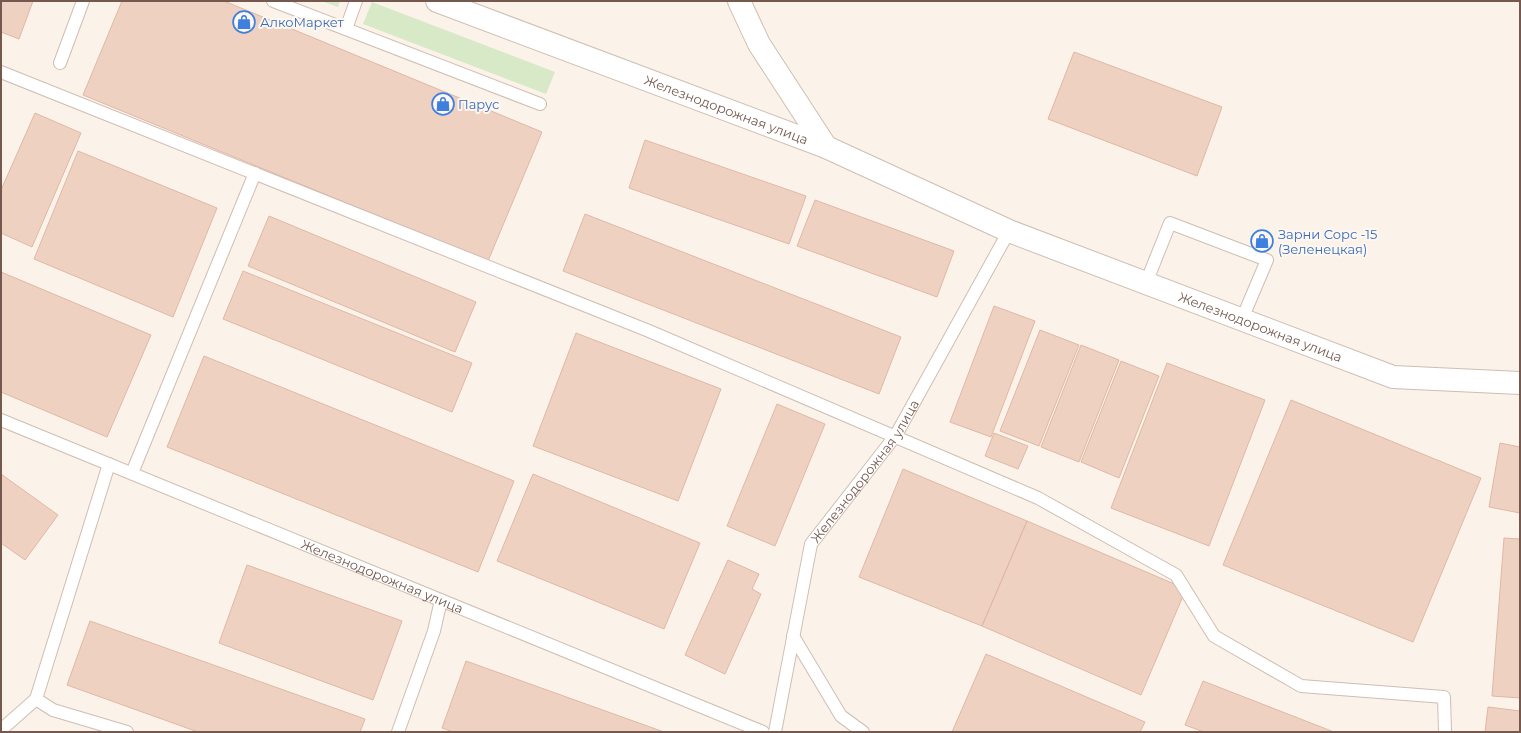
<svg xmlns="http://www.w3.org/2000/svg" width="1521" height="733" viewBox="0 0 1521 733" font-family="Montserrat,sans-serif">
<style>
.green{fill:#d8e9c8}
.building{fill:#efd1c2;stroke:#e1b7a4}
.lines{fill:none;stroke-linecap:round;stroke-linejoin:round}
.lane-casing{stroke:#cfbdb2;stroke-width:14}
.street-casing{stroke:#cfbdb2;stroke-width:24}
.lane{stroke:#fff;stroke-width:12}
.street{stroke:#fff;stroke-width:22}
.labels{text-anchor:middle;stroke-width:4;stroke-linejoin:round;paint-order:stroke}
.shop-label{font-size:13px;fill:#366cbe;stroke:#fef7f0;text-anchor:start}
.street-label{font-size:13px;fill:#75594e;stroke:#fef7f0}
</style>
<rect width="100%" height="100%" fill="#fbf3e9"/>
<!-- green -->
<path class="green" d="M321 1H340L338 7Z
M372 2 555 72 546 94 363 24Z"/>
<!-- building -->
<path class="building" d="M1 1H33L19 39 1 32Z
M122 1H224L542 132 488 261 83 95Z
M1074 52 1222 107 1197 176 1048 119Z
M35 113 81 133 32 247 1 233V190Z
M645 140 806 196 789 244 629 188Z
M78 151 217 208 173 317 34 259Z
M815 200 954 251 937 297 797 246Z
M585 214 901 337 879 394 563 271Z
M269 216 476 302 455 352 248 266Z
M243 271 472 363 452 412 223 319Z
M1 272 151 335 107 437 1 392Z
M994 306 1035 321 991 437 950 422Z
M1040 330 1079 345 1039 446 1000 431Z
M576 333 721 389 678 501 533 446Z
M1081 345 1119 360 1079 462 1041 447Z
M204 356 514 481 478 572 167 447Z
M1121 361 1159 376 1119 478 1081 462Z
M1167 363 1265 400 1209 546 1111 508Z
M1291 400 1481 478 1413 642 1223 565Z
M777 404 825 424 775 546 727 526Z
M994 433 1028 446 1018 469 985 456Z
M1500 443 1520 447V513L1489 507Z
M903 469 1027 521 982 626 859 577Z
M1 474 58 515 25 560 1 543Z
M533 474 700 543 664 629 497 561Z
M1027 521 1186 589 1141 695 982 626Z
M1504 538 1520 539V698L1492 696Z
M728 560 759 574 752 589 761 594 725 674 685 655Z
M247 565 402 621 373 700 219 643Z
M90 621 365 719 360 732H198L67 685Z
M986 654 1145 722 1140 732H952Z
M466 661 664 732H453L442 728Z
M1203 681 1334 732H1204L1185 725Z
M1488 707 1520 711V732H1485Z"/>
<g class="lines">
<!-- lane casing -->
<g class="lane-casing">
<g id="lane">
<path d="M273 1 540 104"/>
<path d="M346 29 356 1"/>
<path d="M60 63 83 1"/>
<path d="M1 72 649 331 1038 498 1176 575 1214 636 1301 686 1444 697 1445 732"/>
<path d="M1146 283 1170 223 1267 260 1242 319"/>
<path id="s1" d="M1 420 763 732"/>
<path d="M109 464 36 699 53 710 127 732"/>
<path d="M132 473 255 173"/>
<path d="M793 636 841 716 863 732"/>
<path d="M1 730 36 699"/>
<path d="M398 732 434 631 441 600"/>
<path id="s2" d="M775 732 811 544 896 435 1009 231"/>
</g>
</g>
<!-- street casing -->
<g class="street-casing">
<g id="street">
<path id="s3" d="M437 1 826 147 1009 231 1393 377 1520 383"/>
<path d="M739 1 759 44 826 147"/>
</g>
</g>
<!-- lane -->
<use href="#lane" class="lane"/>
<!-- street -->
<use href="#street" class="street"/>
</g>
<!-- icons -->
<defs>
<g id="shop-ring" transform="scale(1.15)"><circle r="9.5" fill="#fef7f0" stroke="#3f7fe0" stroke-width="1.5"/><path d="M-5-2.5h2.3a2.7 3.5 0 0 1 5.4 0H5L5.5 6h-11ZM-1.5-2.5h3a1.5 2.3 0 0 0-3 0Z" fill="#3f7fe0"/></g>
</defs>
<g fill-rule="evenodd">
<use href="#shop-ring" x="244" y="22"/>
<use href="#shop-ring" x="443" y="104"/>
<use href="#shop-ring" x="1262" y="241"/>
</g>
<g class="labels">
<!-- shop labels -->
<g class="shop-label">
<text x="260" y="27">АлкоМаркет</text>
<text x="458" y="109">Парус</text>
<text x="1278" y="239">Зарни Сорс -15<tspan x="1278" dy="15">(Зеленецкая)</tspan></text>
</g>
<!-- street labels -->
<g class="street-label">
<text dy="5" stroke="none"><textPath href="#s3" startOffset="309">Железнодорожная улица</textPath></text>
<text dy="5" stroke="none"><textPath href="#s3" startOffset="886">Железнодорожная улица</textPath></text>
<text dy="5" stroke="none"><textPath href="#s2" startOffset="282">Железнодорожная улица</textPath></text>
<text dy="5" stroke="none"><textPath href="#s1" startOffset="412">Железнодорожная улица</textPath></text>
</g>
</g>
<!-- border -->
<rect width="1521" height="733" fill="none" stroke="#75594e" stroke-width="4"/>
</svg>
